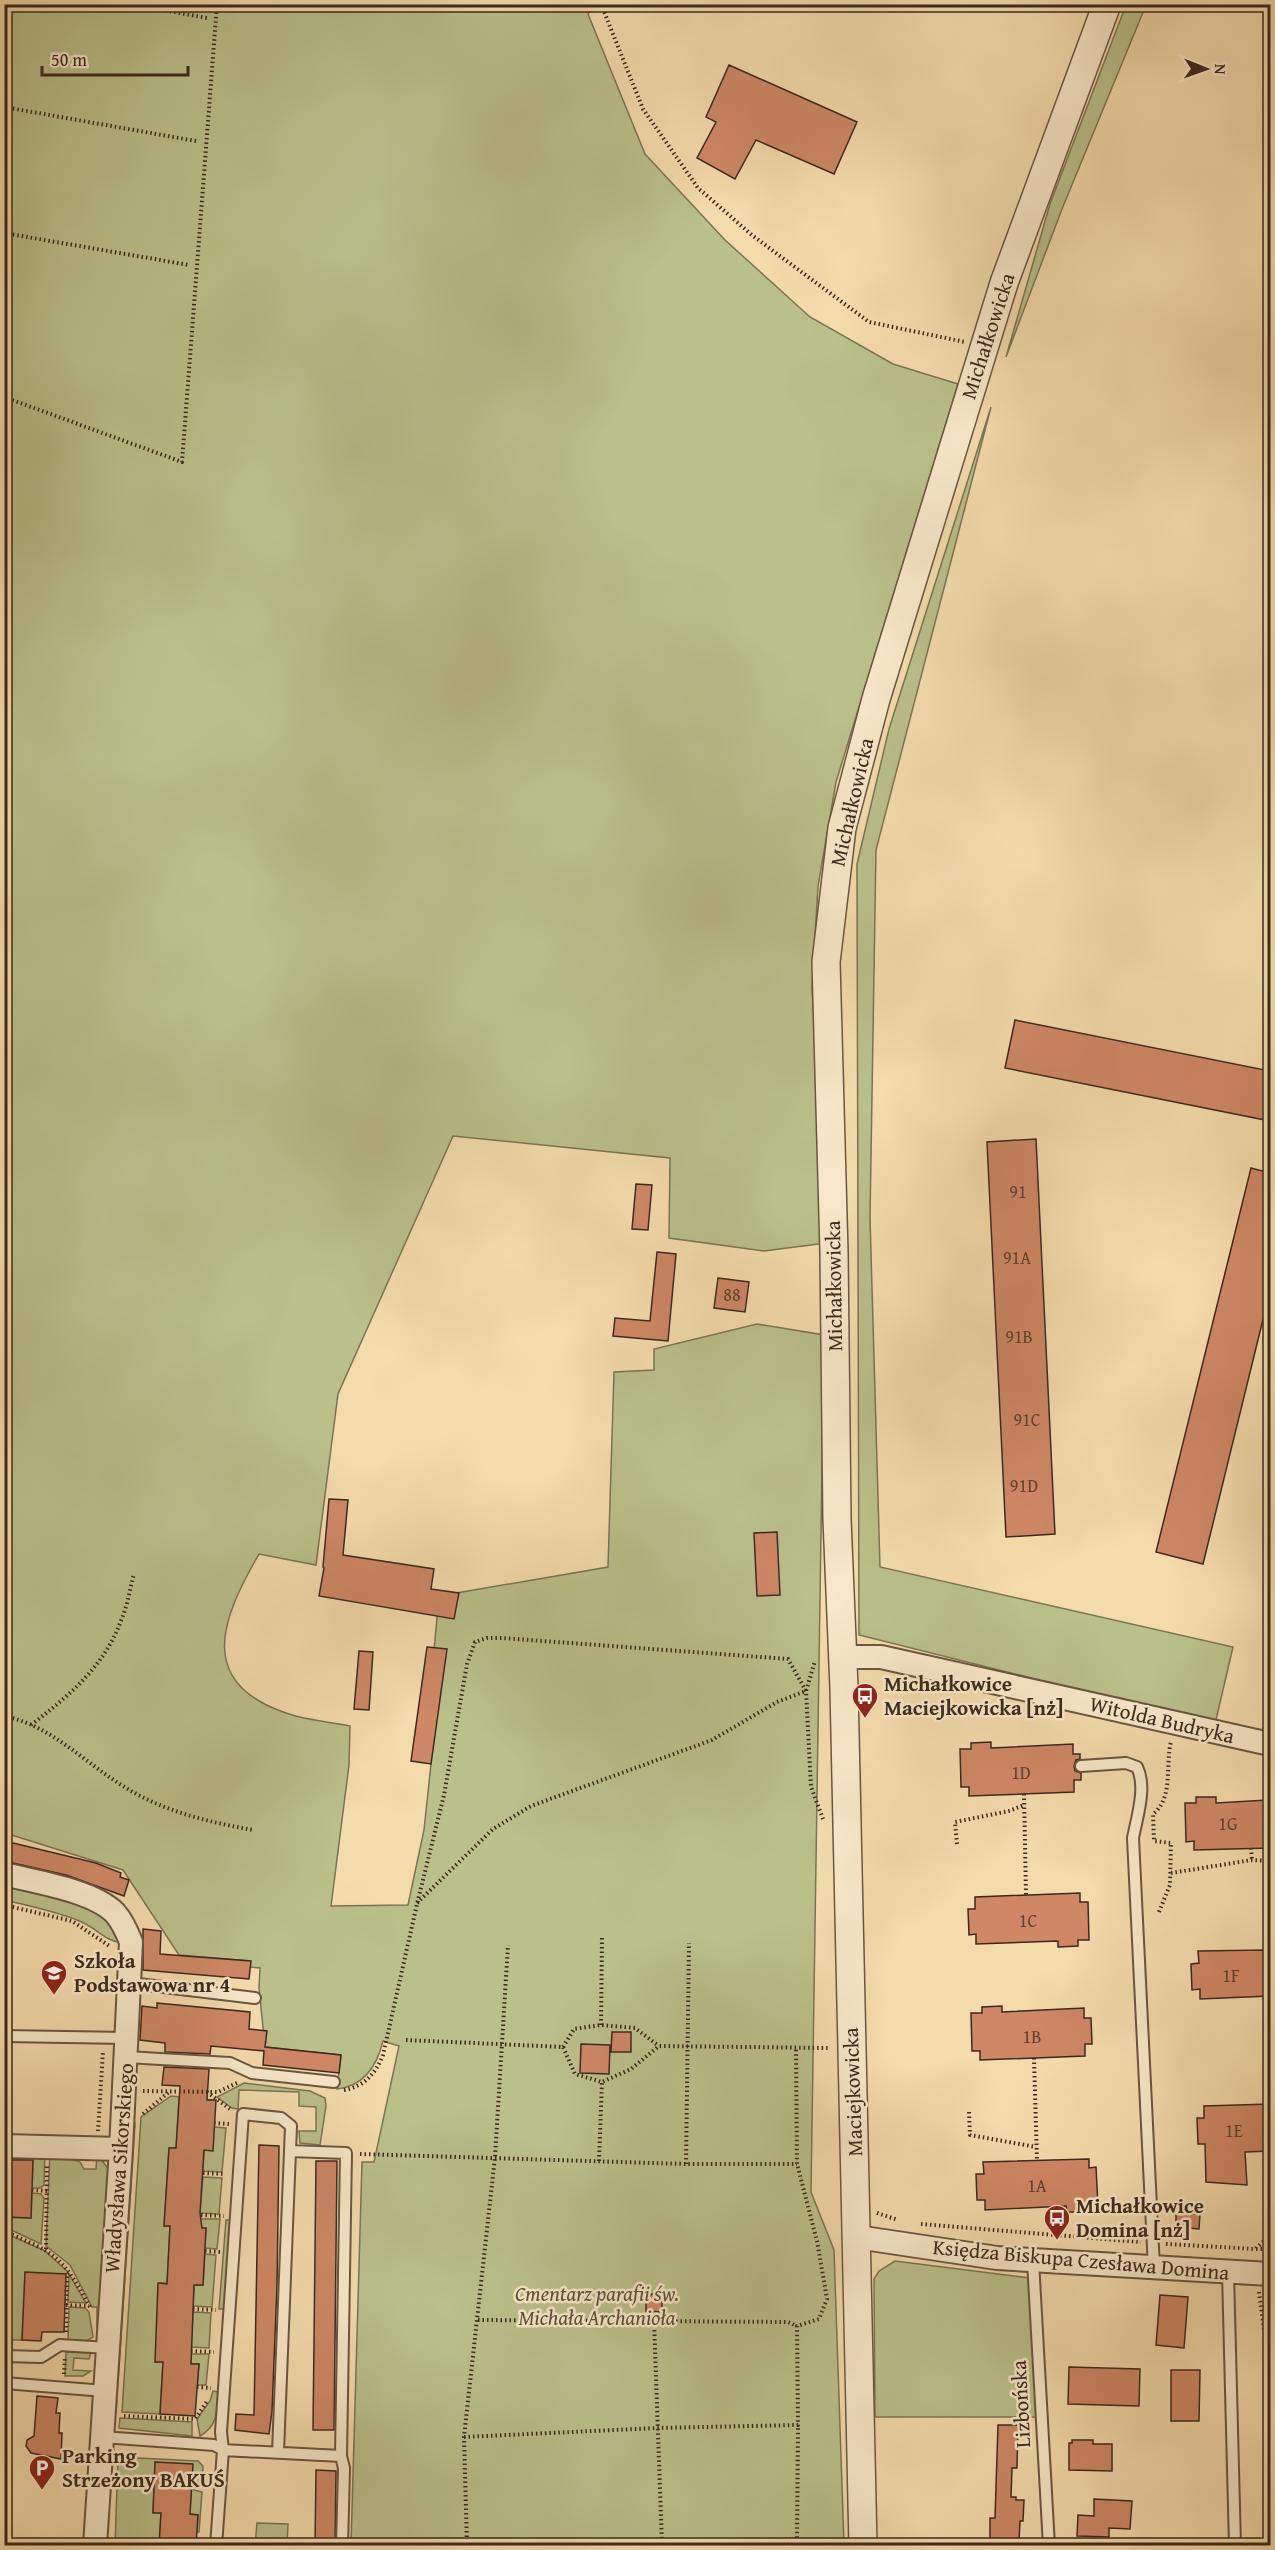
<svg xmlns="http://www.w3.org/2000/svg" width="1275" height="2550" viewBox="0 0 1275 2550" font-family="'Gentium Book Plus',serif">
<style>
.green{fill:#bac08a;stroke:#7b7453;stroke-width:1.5}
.building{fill:#cf8766;stroke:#3c291c;stroke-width:1.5}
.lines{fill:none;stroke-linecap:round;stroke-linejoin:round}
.service-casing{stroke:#6a5640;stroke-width:14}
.minor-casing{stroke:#6a5640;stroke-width:26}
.tertiary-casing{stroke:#6a5640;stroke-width:30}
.path{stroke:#3c291c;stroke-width:4;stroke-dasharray:1.5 3;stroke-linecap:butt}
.service{stroke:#f8e8c9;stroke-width:10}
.minor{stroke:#f8e8c9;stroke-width:22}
.tertiary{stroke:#f8e8c9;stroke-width:27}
.labels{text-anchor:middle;stroke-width:5;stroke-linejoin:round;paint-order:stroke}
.number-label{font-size:18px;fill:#61402e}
.street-label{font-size:21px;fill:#3c291c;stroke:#f8e8c9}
.poi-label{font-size:21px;font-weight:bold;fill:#3c291c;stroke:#f8e8c9;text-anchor:start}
.park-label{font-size:21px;font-style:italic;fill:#5c4f38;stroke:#f8e8c9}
</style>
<rect width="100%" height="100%" fill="#f4dbac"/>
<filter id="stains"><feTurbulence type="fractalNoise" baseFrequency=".00333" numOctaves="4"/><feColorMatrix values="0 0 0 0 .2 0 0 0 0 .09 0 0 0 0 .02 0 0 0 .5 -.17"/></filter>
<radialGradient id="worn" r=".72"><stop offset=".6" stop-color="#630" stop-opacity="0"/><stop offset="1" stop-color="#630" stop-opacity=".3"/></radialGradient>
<!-- green -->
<path class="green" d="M5 5H594L588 14 645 154 725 240 810 317 893 364 958 384 836 782 818 886 812 988 826 1243 764 1251 669 1238 670 1158 453 1136 338 1394 316 1565 259 1554C222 1618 195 1682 286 1713 306 1720 329 1722 350 1726L349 1765 331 1906 408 1905 424 1830 431 1764 430 1695 439 1596 608 1567 614 1372 654 1370V1349L757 1324 824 1335 811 2192 834 2250 844 2545H351L362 2162H374L399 2046 383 2041C377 2066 364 2086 337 2089L341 2055 265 2047 259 1988 260 1968 250 1967V1961L179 1955 123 1870 5 1833Z
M1126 5H1146L1062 209 1006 357 1050 204Z
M991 407 876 850 870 1218 880 1567 1233 1647 1215 1724 859 1635 857 864 889 729Z
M4 1883 89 1905 105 1916 122 1943C104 1941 95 1926 77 1920 54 1911 29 1906 5 1900Z
M244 2083 310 2091 325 2098 326 2106 320 2145 300 2143 299 2131H316V2107L299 2106V2092L239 2090 238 2109 232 2108 217 2097Z
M171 2096 212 2100 179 2098 176 2148H169L164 2226H170L167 2283H159L156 2362H163L160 2414 122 2412 141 2117Z
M135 2124 116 2413 110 2409 129 2130Z
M214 2127 226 2128 222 2172 203 2171 204 2150Z
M5 2149 45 2150 44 2185 40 2188H32L33 2160 5 2159Z
M50 2152 80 2162 84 2169H96L97 2154 110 2171 100 2325 97 2327V2307H92L70 2265 46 2246Z
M203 2177 222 2178 219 2214 200 2213Z
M32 2193 41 2194 44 2198 41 2244 5 2227V2217L31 2218Z
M200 2219H220L217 2249 205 2248 206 2228H200Z
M226 2220H231L224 2309H219Z
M5 2233 45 2251 68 2272 66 2274 25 2273 22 2340H12V2352L5 2351Z
M205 2254 216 2255 212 2307 193 2306 194 2285H203Z
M895 2261 1030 2278 1037 2417H875L874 2279 879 2271Z
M69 2274 86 2303 68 2302Z
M69 2307 85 2308 89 2312 93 2337 85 2342 68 2341Z
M193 2312 211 2313 209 2348 191 2347Z
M66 2352 91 2353 89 2359 74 2358 73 2370 91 2371 83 2376H65Z
M191 2354H209L206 2385H197L199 2364H190Z
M213 2391 218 2392C217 2411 218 2426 200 2436L197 2419 210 2401Z
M120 2418 192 2422V2436L119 2428Z
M118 2457 198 2461 203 2466 202 2482H192L155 2462 153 2512 161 2513 159 2545 115 2546Z
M191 2489 202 2492 199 2532H197L198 2515 190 2514Z
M257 2523 288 2524 287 2545H255Z"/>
<!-- building -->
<path class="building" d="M729 65 857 122 834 174 756 140 735 179 697 158 716 122 706 117Z
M1015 1020 1270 1071V1121L1005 1068Z
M1036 1139 1055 1534 1006 1537 987 1142Z
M1251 1168 1270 1173V1291L1203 1564 1156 1552Z
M636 1184 652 1185 648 1230 632 1229Z
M657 1252 676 1254 668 1341 613 1336 615 1318 650 1321Z
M718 1278 749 1282 745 1312 714 1308Z
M329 1499 348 1500 343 1555 434 1569 431 1589 459 1593 454 1619 319 1596 324 1568 323 1567Z
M777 1532 780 1595 757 1596 754 1533Z
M427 1647 447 1649 431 1764 411 1761Z
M359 1651 373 1652 369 1710 354 1709Z
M991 1742V1748L1073 1744V1754H1080V1759L1076 1760 1074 1766 1075 1771 1081 1773V1780H1074V1792L969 1796V1787H961L960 1749H971V1743Z
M1196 1797H1216V1803L1267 1800V1806H1270V1848L1194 1850V1841L1186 1842 1185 1803H1196Z
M9 1842 96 1863 121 1873 120 1877 129 1880 124 1896 66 1875 4 1861Z
M1080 1893V1902H1088L1089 1940H1078V1946L1058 1947V1941L976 1944V1934L969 1935 968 1909H975V1897Z
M143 1929 161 1931 160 1954 251 1961 249 1979 143 1970Z
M1266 1950V1955H1270V1996L1200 1999V1989L1192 1990 1191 1964 1199 1963 1198 1951Z
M157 2003 250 2012 249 2029 267 2031 265 2047 341 2055 339 2073 263 2065 264 2051 211 2046 210 2054 165 2052V2043L140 2040 142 2006 157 2008Z
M1002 2006V2012L1084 2008V2018H1091L1092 2044H1085V2056L980 2060V2051H972L971 2013H982V2007Z
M612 2032H631V2052H611Z
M581 2044 610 2045 609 2074 580 2073Z
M164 2067 209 2069 207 2100H216L213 2151 204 2150 200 2213 202 2228H206L203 2285H194L191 2364H199L195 2416 160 2414 163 2362H155L158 2283 167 2284 170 2226H164L169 2148H176L180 2086 162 2085Z
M1270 2104V2151L1245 2152 1247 2185 1206 2182 1205 2144H1198L1197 2118H1204V2106Z
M259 2145 279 2146 277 2285 272 2411 269 2434 235 2430 236 2414 254 2415Z
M1089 2159V2168L1096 2167 1098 2206H1087V2212H1067L1066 2206 985 2210V2200H977L976 2174H984L983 2162Z
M4 2160H33L31 2218 4 2217Z
M316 2161H337L334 2430H313Z
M1176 2212 1200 2214 1199 2229 1176 2227Z
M25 2272 66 2274 64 2332H42L41 2341 22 2340Z
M654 2293 662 2298V2312L646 2311V2298Z
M1160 2295 1188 2297 1184 2348 1156 2345Z
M1069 2367 1140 2369 1139 2406 1068 2404Z
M1171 2370H1200L1199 2421H1171Z
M37 2396 58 2398 56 2413H60L59 2433H62L61 2459 31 2453 26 2446 27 2440 34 2436Z
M998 2425H1018L1017 2468H1012L1011 2497H1016V2500H1024L1023 2521H1020L1019 2541H990V2518H995Z
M1072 2440H1093V2444H1112V2471L1069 2470V2443H1072Z
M155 2462 193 2464 190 2514 198 2515 196 2546H159L161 2513H153Z
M316 2470 336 2471 335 2546H315Z
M1094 2499 1132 2501 1130 2529 1109 2528V2537L1077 2536 1078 2515 1094 2516Z"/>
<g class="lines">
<!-- service casing -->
<g class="service-casing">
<path id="service" d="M1266 1743 1270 1727
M1081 1766 1126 1763 1137 1767C1147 1787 1137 1817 1133 1838L1154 2268
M130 1983 255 1998
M4 2036 127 2038
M126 2057 230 2063 252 2073 334 2082
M290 2151 346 2153 341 2456 344 2468 342 2546
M1033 2261 1049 2546
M1228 2273 1235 2546
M4 2356 41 2357 60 2345 108 2348
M4 2383 105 2391
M102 2437 214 2445 223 2450 341 2456
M216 2546 223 2450 221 2432 243 2114 281 2118 291 2126 278 2452"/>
</g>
<!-- minor casing -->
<g class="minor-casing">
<path id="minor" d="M842 1657H881L1270 1744
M4 1874C35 1882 92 1890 115 1913 122 1921 127 1932 131 1942L121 2149 95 2546
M4 2146 121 2149
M857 2237 997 2258 1270 2274"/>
</g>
<!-- tertiary casing -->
<g class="tertiary-casing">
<path id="tertiary" d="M863 2546 844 1688 837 1519 834 1252 826 962 842 828 876 699 1004 283 1107 4"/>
</g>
<!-- path -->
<path class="path" d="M130 4 207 18
M601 4 643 109 698 188 753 236 869 322 965 342
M4 35 10 4
M4 107 196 141
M4 233 189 265
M4 397 182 462 217 4
M4 1716C50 1725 84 1762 123 1786 162 1811 208 1822 253 1830
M31 1725C70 1695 105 1666 122 1618 128 1604 130 1588 134 1574
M1024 1794 1026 1895
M957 1844 955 1822 1009 1811 1024 1805
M1251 1848 1252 1860
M1171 1873 1252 1860 1270 1861
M417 1903 493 1829 531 1806 712 1740 777 1702 806 1691 815 1661
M4 1905 72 1921 111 1947
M1159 1912 1170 1885 1171 1843 1154 1841 1153 1814C1174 1798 1165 1764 1171 1742
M601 2025 602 1937
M406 2040 563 2047 575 2074 602 2082 631 2069 659 2046 829 2048
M563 2047 574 2029 601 2025 635 2028 659 2046
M1034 2058 1037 2161
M344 2090C365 2086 375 2074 383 2055L417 1904 444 1795 467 1664 475 1642 487 1638H502L788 1659 806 1691 811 1787 823 1819
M143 2091 218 2092 239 2082
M207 2092 230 2109
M969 2112 970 2135 1036 2147
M143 2114 169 2092
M214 2123 229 2124
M98 2131 103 2051
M360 2154 686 2164H797
M599 2161 602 2082
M686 2164 689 1943
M203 2173 225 2174
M32 2190 47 2191
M877 2213 898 2220
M201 2215 224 2216
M921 2224 1141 2242
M4 2231C57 2254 62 2256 90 2307
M1166 2244 1255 2249 1270 2236
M46 2249 47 2166
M1256 2249H1270
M205 2251 220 2252
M1259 2292 1270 2374
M66 2305 89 2306
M193 2309 216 2310
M478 2320 788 2322 797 2326
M654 2321 662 2545
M66 2332 67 2274 71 2272
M191 2351 214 2352
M64 2374 65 2357
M197 2387 211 2388
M124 2416 195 2419 208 2400
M464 2437 657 2428 798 2425 797 2326 819 2319 827 2299 817 2241 797 2164 796 2049
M191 2485 208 2486
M467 2546 464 2437 495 2157 508 1945
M650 2546 797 2539 798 2425"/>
<!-- service -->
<use href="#service" class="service"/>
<!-- minor -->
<use href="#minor" class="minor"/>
<!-- tertiary -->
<use href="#tertiary" class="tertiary"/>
</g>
<!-- icons -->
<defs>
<g id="bus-pin" transform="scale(1.35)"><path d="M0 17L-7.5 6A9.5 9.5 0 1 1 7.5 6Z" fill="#8f2418" stroke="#f8e8c9"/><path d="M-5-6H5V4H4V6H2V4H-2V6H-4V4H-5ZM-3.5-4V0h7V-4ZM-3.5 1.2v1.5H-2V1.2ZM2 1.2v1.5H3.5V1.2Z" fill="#fff"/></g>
<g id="school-pin" transform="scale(1.35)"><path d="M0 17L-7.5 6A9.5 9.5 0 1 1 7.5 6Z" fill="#8f2418" stroke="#f8e8c9"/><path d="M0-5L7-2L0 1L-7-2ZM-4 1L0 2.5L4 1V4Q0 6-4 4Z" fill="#fff"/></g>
<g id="parking-pin" transform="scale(1.35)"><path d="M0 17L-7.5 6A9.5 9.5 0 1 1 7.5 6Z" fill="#8f2418" stroke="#f8e8c9"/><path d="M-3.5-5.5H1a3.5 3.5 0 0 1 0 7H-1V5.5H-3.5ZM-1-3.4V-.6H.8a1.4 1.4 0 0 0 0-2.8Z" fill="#fff"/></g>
</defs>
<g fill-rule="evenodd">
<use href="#bus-pin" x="865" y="1696"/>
<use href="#school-pin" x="54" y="1973"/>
<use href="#bus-pin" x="1057" y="2218"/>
<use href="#parking-pin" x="42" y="2468"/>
</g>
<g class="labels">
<!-- number labels -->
<g class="number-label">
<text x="1018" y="1198">91</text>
<text x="1017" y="1264">91A</text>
<text x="732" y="1301">88</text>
<text x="1019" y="1343">91B</text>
<text x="1027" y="1426">91C</text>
<text x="1024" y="1492">91D</text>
<text x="1021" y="1779">1D</text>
<text x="1228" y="1830">1G</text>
<text x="1028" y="1927">1C</text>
<text x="1231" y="1982">1F</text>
<text x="1032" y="2043">1B</text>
<text x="1234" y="2137">1E</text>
<text x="1037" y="2192">1A</text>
</g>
<!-- street labels -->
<g class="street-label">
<text transform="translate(988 336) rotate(-72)" y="7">Michałkowicka</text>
<text transform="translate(852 802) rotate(-77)" y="7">Michałkowicka</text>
<text transform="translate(834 1286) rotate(-91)" y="7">Michałkowicka</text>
<text transform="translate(1162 1720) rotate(13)" y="7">Witolda Budryka</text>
<text transform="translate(853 2092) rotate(-92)" y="7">Maciejkowicka</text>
<text transform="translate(119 2168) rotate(-86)" y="7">Władysława Sikorskiego</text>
<text transform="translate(1081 2260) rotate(5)" y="7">Księdza Biskupa Czesława Domina</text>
<text transform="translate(1021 2404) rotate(-93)" y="7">Lizbońska</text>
</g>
<!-- poi labels -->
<g class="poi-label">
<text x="884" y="1691">Michałkowice<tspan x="884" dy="24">Maciejkowicka [nż]</tspan></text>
<text x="74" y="1968">Szkoła<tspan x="74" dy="24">Podstawowa nr 4</tspan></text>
<text x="1076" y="2213">Michałkowice<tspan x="1076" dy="24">Domina [nż]</tspan></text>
<text x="62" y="2463">Parking<tspan x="62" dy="24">Strzeżony BAKUŚ</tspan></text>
</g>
<!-- park labels -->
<g class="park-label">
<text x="597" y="2301">Cmentarz parafii św.<tspan x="597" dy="24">Michała Archanioła</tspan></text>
</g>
</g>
<!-- margin -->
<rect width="1275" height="2550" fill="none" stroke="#f4dbac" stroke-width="24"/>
<rect x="6" y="6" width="1263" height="2538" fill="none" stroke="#3c291c" stroke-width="3"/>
<rect x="12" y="12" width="1251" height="2526" fill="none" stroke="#3c291c" stroke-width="1.5"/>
<!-- north arrow -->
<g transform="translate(1206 69) rotate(91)" stroke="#f8e8c9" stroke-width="4.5" paint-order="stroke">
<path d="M0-4.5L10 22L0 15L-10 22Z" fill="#3c291c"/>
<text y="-9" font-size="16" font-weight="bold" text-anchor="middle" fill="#3c291c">N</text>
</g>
<!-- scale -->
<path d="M42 66v9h146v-9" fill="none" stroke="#3c291c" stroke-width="3"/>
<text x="51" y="66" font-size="18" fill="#3c291c" stroke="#f8e8c9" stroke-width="4.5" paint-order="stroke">50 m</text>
<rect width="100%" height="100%" filter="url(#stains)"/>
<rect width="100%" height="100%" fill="url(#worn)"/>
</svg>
